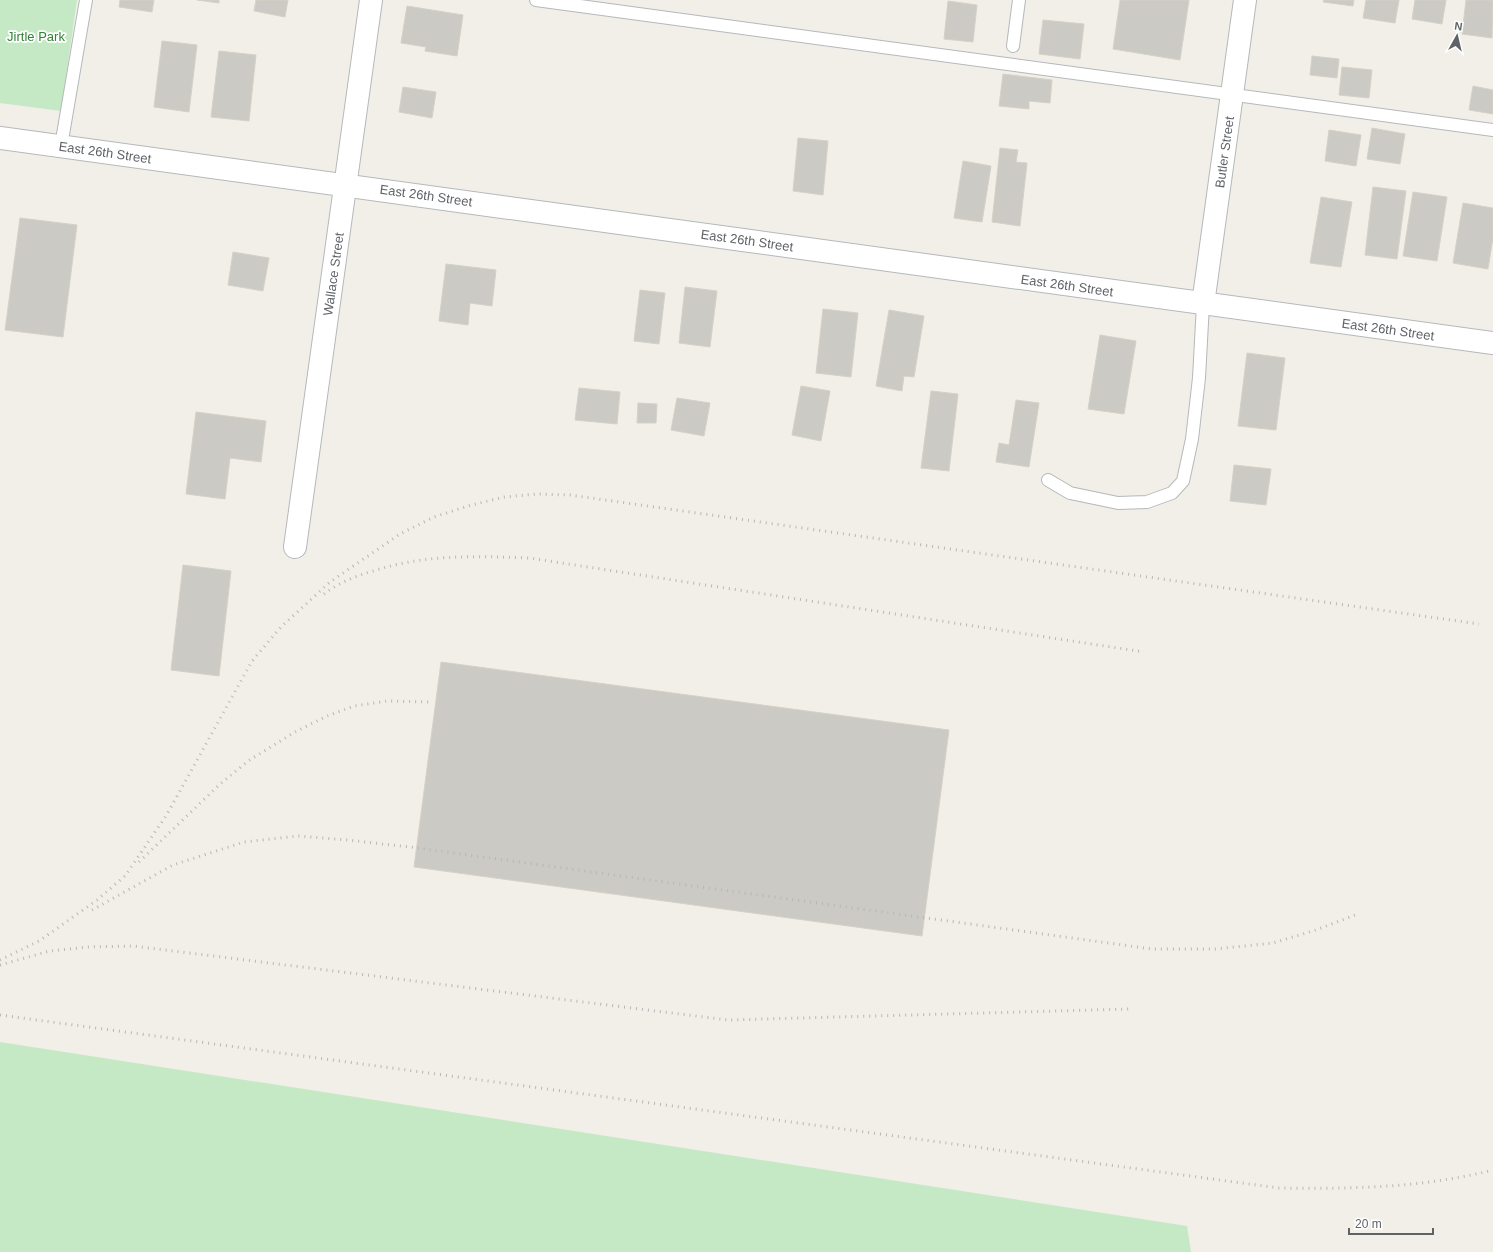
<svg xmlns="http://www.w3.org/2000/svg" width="1493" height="1252" viewBox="0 0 1493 1252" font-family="Helvetica,sans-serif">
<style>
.green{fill:#c5e8c5}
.building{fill:#cccac5;stroke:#d6d1c6}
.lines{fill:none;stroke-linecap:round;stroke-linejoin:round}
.service-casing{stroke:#b5b8bc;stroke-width:14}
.minor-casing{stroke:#b5b8bc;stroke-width:24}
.tertiary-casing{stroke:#b5b8bc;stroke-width:24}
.service{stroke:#fff;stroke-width:12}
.minor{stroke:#fff;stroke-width:22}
.tertiary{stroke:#fff;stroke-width:22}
.rail{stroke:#b6b7b8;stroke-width:3;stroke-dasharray:1 5;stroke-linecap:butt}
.labels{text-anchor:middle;stroke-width:3.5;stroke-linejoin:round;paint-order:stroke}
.park-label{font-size:13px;fill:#348238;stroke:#fff}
.street-label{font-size:13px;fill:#5f6368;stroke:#fff}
</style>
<rect width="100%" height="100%" fill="#f1efe8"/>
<!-- green -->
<path class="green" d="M0 0H77L61 111 0 103Z
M0 1042 1187 1226 1191 1252H0Z"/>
<!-- building -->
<path class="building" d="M120 0H154L152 12 119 7Z
M197 0H219V3Z
M256 0H288L285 17 254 11Z
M1120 0H1189L1180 60 1113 49Z
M1324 0H1354L1353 6 1323 2Z
M1366 0H1399L1395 23 1363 18Z
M1415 0H1446L1442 24 1412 19Z
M1466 0H1493L1492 38 1462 34Z
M948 1 977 5 973 42 944 39Z
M407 6 463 15 457 56 425 51 426 47 401 43Z
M1043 20 1084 24 1080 59 1039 54Z
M162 41 197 45 189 112 154 107Z
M219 51 256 55 249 121 211 117Z
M1312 56 1339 59 1337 78 1310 75Z
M1342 67 1372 70 1369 98 1339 95Z
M1003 74 1052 80 1050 103 1029 101V109L999 106Z
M1473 86 1493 90V114L1469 110Z
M403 87 436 92 432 118 399 112Z
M1372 128 1405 134 1400 164 1367 159Z
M1329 130 1361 135 1356 166 1325 161Z
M798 138 828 141 823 195 793 191Z
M1000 148 1018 150 1016 162 1027 163 1020 226 992 222Z
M963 161 991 166 982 222 954 218Z
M1373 187 1406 191 1397 259 1365 255Z
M1413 192 1447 197 1437 261 1403 256Z
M1321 197 1352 202 1341 267 1310 263Z
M1463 203 1493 208V238L1488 269 1453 263Z
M20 218 77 225 63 337 5 330Z
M233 252 269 258 263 291 228 285Z
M446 264 496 270 492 306 470 303 468 325 439 321Z
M685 287 717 291 710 347 679 343Z
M640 290 665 293 659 344 634 341Z
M823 309 858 313 851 377 816 373Z
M889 310 924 316 914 377 904 376 902 391 876 386Z
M1100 335 1136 341 1124 414 1088 409Z
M1247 353 1285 358 1276 430 1238 426Z
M801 386 830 391 821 441 792 435Z
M579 388 620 392 617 424 575 420Z
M931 391 958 394 949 471 921 468Z
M677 398 710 403 704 436 671 430Z
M1016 400 1039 403 1029 467 996 462 999 443 1009 445Z
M638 403 657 404 656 423H637Z
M196 412 266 421 261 462 230 458 225 499 186 494Z
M1234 465 1271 469 1266 505 1230 501Z
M183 565 231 571 219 676 171 670Z
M441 662 949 730 922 936 414 867Z"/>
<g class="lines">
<!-- service casing -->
<g class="service-casing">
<path id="service" d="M536 0 1493 130
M1013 46 1019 0
M61 146 86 0
M1048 480 1070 493 1118 503 1147 502 1172 493 1183 481 1192 439 1199 378 1203 304"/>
</g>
<!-- minor casing -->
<g class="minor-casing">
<path id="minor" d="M1203 304 1245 0
M295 547 371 0"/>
</g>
<!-- tertiary casing -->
<g class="tertiary-casing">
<path id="tertiary" d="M0 138C498 204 995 277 1493 343"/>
</g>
<!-- service -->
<use href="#service" class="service"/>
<!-- minor -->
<use href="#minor" class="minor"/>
<!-- tertiary -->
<use href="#tertiary" class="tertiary"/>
<!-- rail -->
<path class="rail" d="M324 594C338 583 356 576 373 571 426 554 474 556 529 558L1144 652
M139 862 219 785 248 761 295 732 327 716 354 706 387 701 429 702
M92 910 173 865 244 842 298 836 347 840 410 847 1152 949H1215L1273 943 1316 930 1355 915
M0 960 39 941 59 927 97 900 125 876 166 816 252 661 281 627 330 582 400 534 434 517 468 506 504 497 537 494 570 495 1479 624
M0 965 50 951 88 947 133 946 728 1020 1129 1009
M0 1015 1279 1188C1352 1189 1422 1188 1493 1170"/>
</g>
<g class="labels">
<!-- park labels -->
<g class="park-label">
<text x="36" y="41">Jirtle Park</text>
</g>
<!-- street labels -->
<g class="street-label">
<text transform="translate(105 152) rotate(8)" y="5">East 26th Street</text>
<text transform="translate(1224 152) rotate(-82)" y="5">Butler Street</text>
<text transform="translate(426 195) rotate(8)" y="5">East 26th Street</text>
<text transform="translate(747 240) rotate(8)" y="5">East 26th Street</text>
<text transform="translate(333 274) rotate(-82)" y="5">Wallace Street</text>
<text transform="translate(1067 285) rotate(8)" y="5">East 26th Street</text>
<text transform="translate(1388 329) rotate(8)" y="5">East 26th Street</text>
</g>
</g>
<!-- north arrow -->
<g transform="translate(1457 36) rotate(8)" stroke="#ffffff" stroke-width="3" paint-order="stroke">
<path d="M0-3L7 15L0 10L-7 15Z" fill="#5f6368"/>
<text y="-6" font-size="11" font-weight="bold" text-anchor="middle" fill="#5f6368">N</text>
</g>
<!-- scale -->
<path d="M1349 1228v6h84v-6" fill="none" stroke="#5f6368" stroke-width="2"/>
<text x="1355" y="1228" font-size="12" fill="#5f6368" stroke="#ffffff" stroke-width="3" paint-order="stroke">20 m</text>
</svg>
